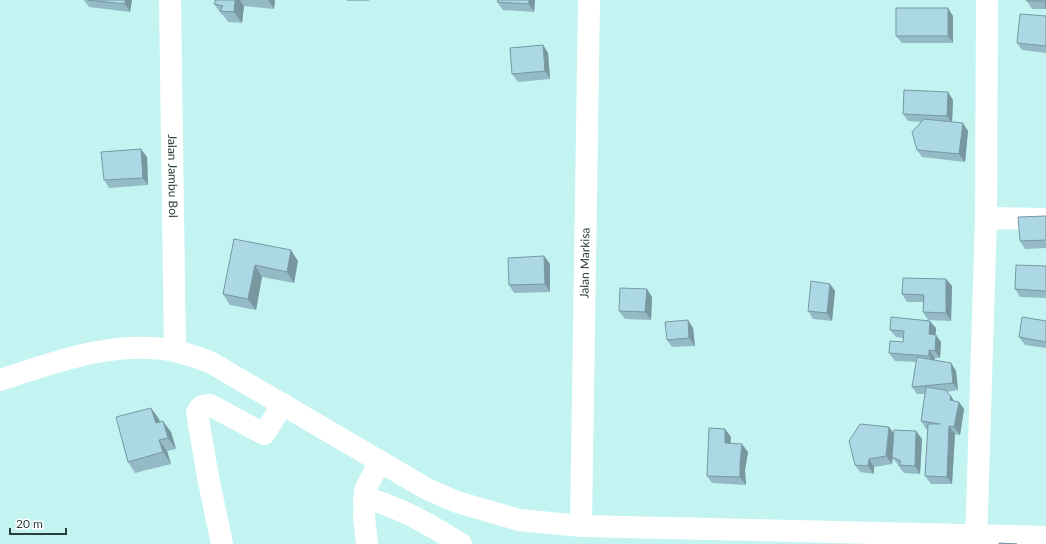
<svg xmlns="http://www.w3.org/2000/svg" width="1046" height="544" viewBox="0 0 1046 544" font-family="Lato,sans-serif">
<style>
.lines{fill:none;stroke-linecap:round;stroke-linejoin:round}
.street{stroke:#fff;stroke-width:22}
.wall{fill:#94bac6}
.shaded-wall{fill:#7897a1}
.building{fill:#acd8e6;stroke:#7897a1}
.labels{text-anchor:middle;stroke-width:3;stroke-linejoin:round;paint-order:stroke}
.street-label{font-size:12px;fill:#2b3e3d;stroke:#fff}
</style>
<rect width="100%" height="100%" fill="#c3f4f1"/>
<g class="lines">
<!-- street -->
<g class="street">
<path id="s1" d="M170 0 175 351"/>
<path d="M986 218 1046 219"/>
<path d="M0 380C55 362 116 339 175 351 187 354 199 358 210 362L427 489 457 502 519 520 581 526 1046 537"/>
<path d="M364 498C399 506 430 525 461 544"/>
<path id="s2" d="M581 526 589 0"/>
<path d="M222 544 208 477 197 413C200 406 202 405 210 405L264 434 283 404"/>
<path d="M367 544 364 517 365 490 380 461"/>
<path d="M976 544 986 218 987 0"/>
</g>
</g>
<!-- wall -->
<path class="wall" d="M84 0H132L130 12 89 7Z
M214 0H275L274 9 244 6 242 23 228 22 223 15H222L214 4 215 2Z
M347 0H369V1H347Z
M498 0H535L534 12 503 10 497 2Z
M1026 0H1046V10V9H1032Z
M953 16V43H902L896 36Z
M1046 16V53L1022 50 1017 43Z
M543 45 548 53 550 79 518 82 512 74Z
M953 100 952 122 968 131 965 162 922 157 917 150 921 122 908 121 903 114Z
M147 157 148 185 109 188 104 180Z
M1046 216V248L1025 249 1020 241Z
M234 239 298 261 294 283 262 277 256 310 230 305 223 294Z
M544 256 550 264V292L514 293 509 285Z
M1046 266V298L1020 297 1015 289Z
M946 279 952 286 951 321 928 320 923 312V302H907L902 294Z
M830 284 835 291 832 321 813 319 808 311Z
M652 297 651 320 625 319 619 311Z
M1046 321V348L1025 345 1019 337Z
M693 328 695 346 672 347 667 340Z
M936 328 935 335H936L941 342 940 358H935L934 360 951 363 956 371 958 390 946 392 954 401 964 409 960 435 955 434 952 484H931L925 476 928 429H926L921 421 925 394H917L912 387 916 362 895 361 889 353 903 342V338L896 337 890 330Z
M151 408 159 419 160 422 171 432 176 449 167 451 171 464 135 473 128 462Z
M889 427 894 434 916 431 922 439 920 474 904 473 892 457 893 454 892 464 874 467V474L860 472 855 465Z
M725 429 731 437 730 443 748 452 745 470 746 485 712 483 707 476Z"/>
<!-- shaded-wall -->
<path class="shaded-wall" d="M125 0H132L130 12 125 4Z
M235 0H240L244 6 242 23 234 12Z
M268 0H275L274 9Z
M529 0H535L534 12 529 4Z
M948 8 953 16V43L948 36Z
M543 45 548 53 550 79 545 71Z
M948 92 953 100 952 123 947 116Z
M963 123 968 131 965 162 959 154Z
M141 149 147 157 148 185 143 178Z
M291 250 298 261 294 283 287 272Z
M544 256 550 264V292L545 284Z
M255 265 262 277 256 310 248 299Z
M946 279 952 286 951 321 946 313Z
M830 284 835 291 832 321 827 313Z
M647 289 652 297 651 320 645 312Z
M688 320 693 328 695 346 689 338Z
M930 321 936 328 935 342 929 334Z
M936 335 941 342 940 358 935 351Z
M929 350 935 358 934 364 929 356Z
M951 363 956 371 958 390 953 383Z
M951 396 956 404 950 400Z
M959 402 964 409 960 435 954 427Z
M151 408 159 419 163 434 156 423Z
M163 421 171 432 176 449 168 438Z
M949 426 955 434 952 484 947 477Z
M889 427 895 435 892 464 886 456Z
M725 429 731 437 730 451 725 443Z
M916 431 922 439 920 474 915 466Z
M159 440 167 451 171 464 163 452Z
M742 444 748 452 745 470 746 485 740 477V463Z
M869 459 874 467V474L868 466Z"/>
<!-- building -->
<path class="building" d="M88 0H125V4Z
M216 0H235L234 12 220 11 223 6 214 4Z
M498 0H529V4L497 2Z
M1026 0H1046V9L1045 1H1027Z
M896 8H948V36H896Z
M1020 14 1046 16V46L1017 43Z
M543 45 545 71 512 74 510 48Z
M904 90 948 92 947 116 903 114Z
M924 119 963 123 959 154 917 150 912 132Z
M141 149 143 178 104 180 101 152Z
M1046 216V240L1020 241 1018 217Z
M234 239 291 250 287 272 255 265 248 299 223 294Z
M544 256 545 284 509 285 508 258Z
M1016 265 1046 266V291L1015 289Z
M903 278 946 279V313L923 312 924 295 902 294Z
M811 281 830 284 827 313 808 311Z
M620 288 647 289 645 312 619 311Z
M891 317 930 321 929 334 936 335 935 351 929 350V356L889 353 890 341 903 342 904 331 890 330Z
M1022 317 1046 321V342L1019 337Z
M688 320 689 338 667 340 665 322Z
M917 357 951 363 953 383 912 387Z
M926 387 945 390 951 396 950 400 959 402 954 427 949 426 947 477 925 476 928 424H940L921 421Z
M151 408 156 423 163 421 168 438 159 440 163 452 128 462 116 417Z
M860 424 889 427 886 456 869 459 868 466 855 465 849 441Z
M709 428 725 429V443L742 444 740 463V477L707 476Z
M894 430 916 431 915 466 899 465 901 461 892 457Z
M999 543 1017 544H999Z"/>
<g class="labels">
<!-- street labels -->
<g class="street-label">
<text dy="4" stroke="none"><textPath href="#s1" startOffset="176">Jalan Jambu Bol</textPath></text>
<text dy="4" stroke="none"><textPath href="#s2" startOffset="263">Jalan Markisa</textPath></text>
</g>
</g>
<!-- scale -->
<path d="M10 528v6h56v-6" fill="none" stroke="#2b3e3d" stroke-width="2"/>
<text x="16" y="528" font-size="12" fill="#2b3e3d" stroke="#ffffff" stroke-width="3" paint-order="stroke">20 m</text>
</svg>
